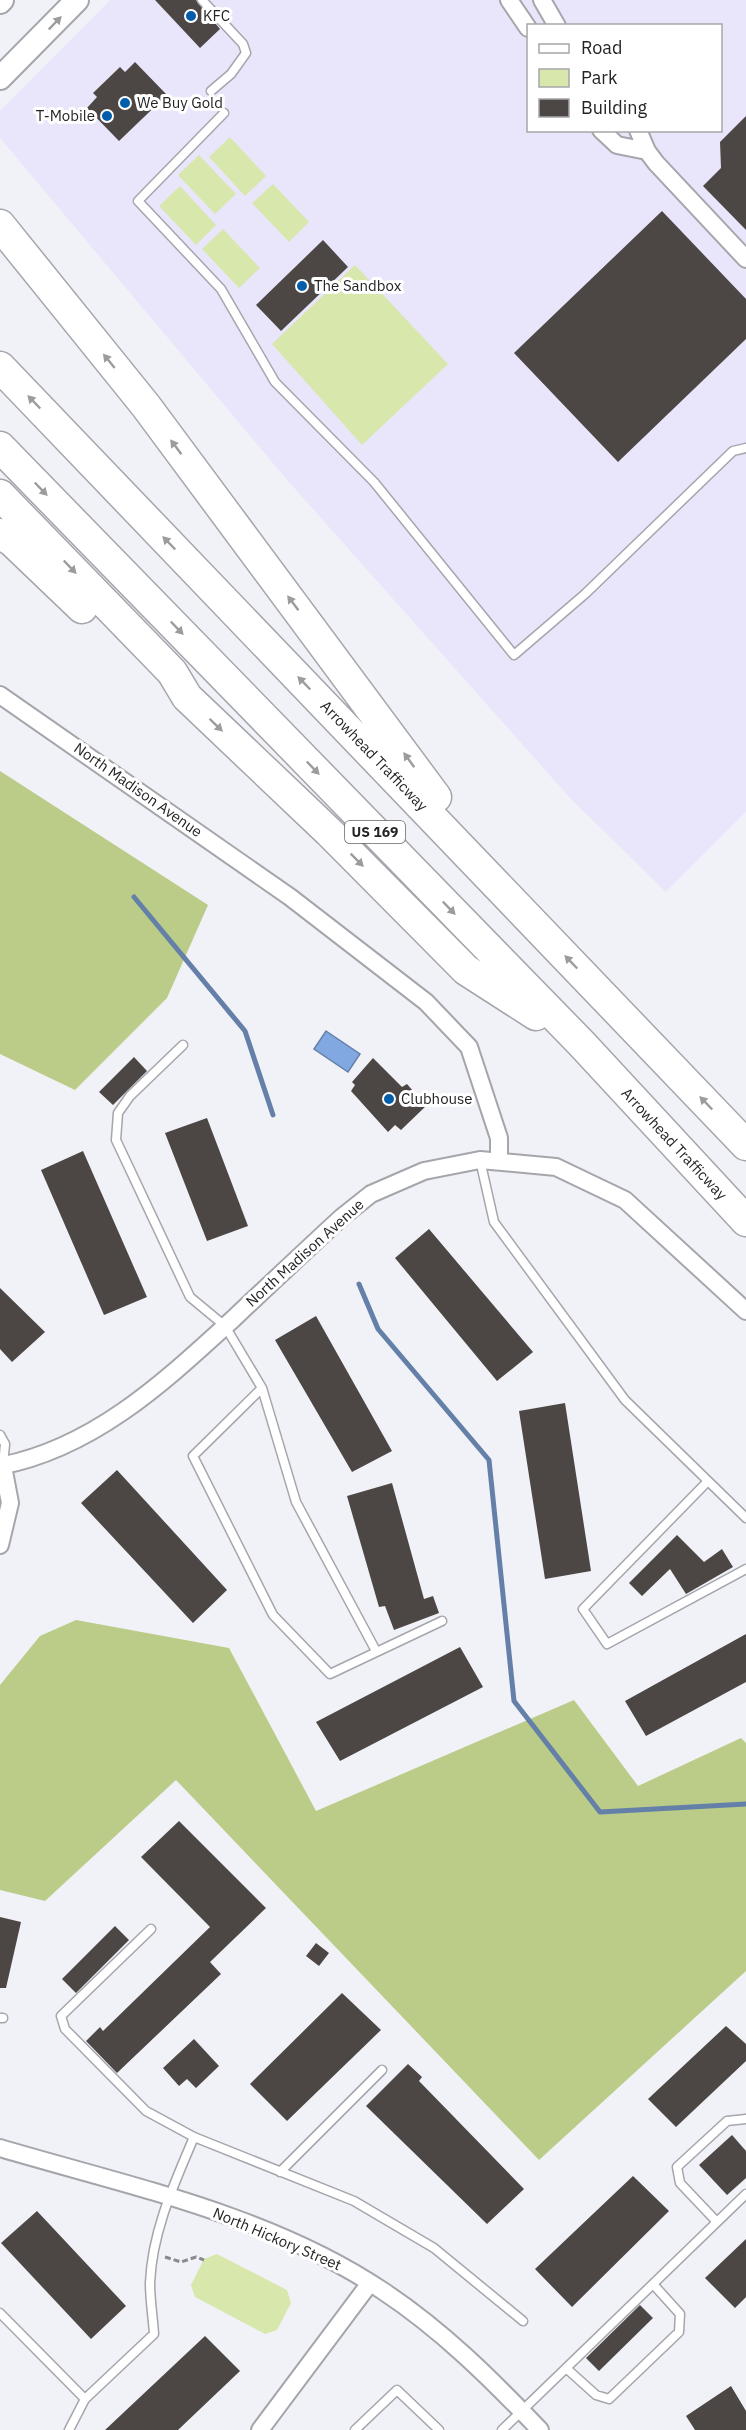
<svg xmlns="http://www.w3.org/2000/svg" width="746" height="2430" viewBox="0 0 746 2430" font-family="'IBM Plex Sans',sans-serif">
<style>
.commercial{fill:#e9e5fb;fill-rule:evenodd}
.green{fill:#d8e8ac}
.forest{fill:#bacc88}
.water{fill:#81a8e0;stroke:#6580a8;stroke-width:1.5}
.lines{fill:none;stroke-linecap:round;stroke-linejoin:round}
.stream{stroke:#6580a8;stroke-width:5}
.building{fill:#4c4744}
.service-casing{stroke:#a5a6ac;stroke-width:11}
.minor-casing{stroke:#a5a6ac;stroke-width:20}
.secondary-casing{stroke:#a5a6ac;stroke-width:26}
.motorway-casing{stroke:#a5a6ac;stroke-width:33}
.path{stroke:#898a8e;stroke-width:3;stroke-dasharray:6 3;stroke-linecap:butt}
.service{stroke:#fff;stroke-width:8}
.minor{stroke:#fff;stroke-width:16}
.secondary{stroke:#fff;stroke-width:22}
.motorway{stroke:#fff;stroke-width:30}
.oneway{fill:#9c9c9d}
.poi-dot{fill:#025dab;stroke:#fff;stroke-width:2}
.labels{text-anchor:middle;stroke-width:6;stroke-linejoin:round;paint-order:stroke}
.shield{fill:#fff;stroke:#666667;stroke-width:1.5}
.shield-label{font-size:14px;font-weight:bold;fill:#242426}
.poi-label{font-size:15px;fill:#242426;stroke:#fff;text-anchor:start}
.street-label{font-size:15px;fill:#242426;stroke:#fff}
</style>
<rect width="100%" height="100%" fill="#f1f2f8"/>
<!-- commercial -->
<path class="commercial" d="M110 0H746V812L666 892 570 798 288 481 0 138V111ZM528 26H720V130H528Z"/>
<!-- green -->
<path class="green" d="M230 137 266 176 245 196 209 157Z
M199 155 236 194 215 214 178 175Z
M273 184 309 222 289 242 252 203Z
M180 186 216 225 196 245 159 206Z
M223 229 260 268 239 288 202 249Z
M355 265 448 364 362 445 272 344Z
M217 2254 287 2290 291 2303 277 2330 265 2334 195 2297 191 2285 204 2259Z"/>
<!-- forest -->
<path class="forest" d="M0 771 208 905 167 998 75 1090 0 1054Z
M76 1620 229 1648 316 1811 574 1700 638 1786 741 1738 746 1743V1971L539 2160 176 1780 45 1901 0 1890V1685L40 1636Z"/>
<!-- water -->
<path class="water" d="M326 1031 360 1054 348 1072 314 1049Z"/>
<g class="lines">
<!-- stream -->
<path class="stream" d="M134 897 245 1031 273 1115
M359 1284 378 1329 489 1460 514 1701 600 1812 746 1804"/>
</g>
<!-- building -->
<path class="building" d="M155 0H196L220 29 200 48Z
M135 62 167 95 119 141 87 108 97 97 93 93 120 67 125 72Z
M746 116V230L703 186 721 168 720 142Z
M662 211 746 299V339L618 462 514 353Z
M323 240 348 267 281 331 256 305Z
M134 1057 147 1071 113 1105 99 1092Z
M373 1058 402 1087 407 1084 426 1106 401 1130 395 1125 388 1132 351 1091 355 1085 352 1082Z
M207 1118 248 1226 207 1241 165 1133Z
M83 1151 147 1297 104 1315 41 1170Z
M429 1229 533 1352 497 1381 395 1258Z
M0 1288 45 1332 12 1362 0 1349Z
M316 1316 392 1451 352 1472 275 1340Z
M565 1403 591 1571 545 1579 519 1411Z
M117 1470 227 1590 193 1623 81 1503Z
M392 1483 424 1599 433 1596 439 1613 394 1630 385 1606 379 1607 347 1496Z
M677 1535 704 1562 722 1549 733 1567 686 1594 670 1569 642 1596 629 1583Z
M746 1634V1682L646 1736 625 1701Z
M460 1647 483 1687 340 1761 316 1722Z
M179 1821 266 1908 210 1962 221 1974 117 2073 86 2041 100 2027 103 2031 210 1927 141 1857Z
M0 1917 21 1922 6 1988H0Z
M115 1926 129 1940 76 1993 62 1979Z
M316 1943 329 1953 319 1966 306 1956Z
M342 1993 381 2030 287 2121 250 2084Z
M726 2026 746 2044V2061L676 2127 648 2099Z
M194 2039 219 2066 196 2088 187 2079 179 2086 163 2068Z
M408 2064 422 2077 419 2081 524 2189 487 2224 366 2106Z
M732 2135 746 2151V2178L727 2195 699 2165Z
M633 2176 669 2211 572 2307 535 2269Z
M37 2211 126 2306 91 2339 1 2243Z
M746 2239V2297L735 2308 705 2278Z
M640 2305 653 2318 599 2371 586 2358Z
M205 2336 240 2371 178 2430H105Z
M731 2386 746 2411V2430H695L686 2416Z"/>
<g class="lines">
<!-- service casing -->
<g class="service-casing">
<path id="service" d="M202 0 243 44 246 53 231 74 211 91
M224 113 138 201 221 289 275 382 374 482 514 655 585 594 733 451 746 448
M183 1045 130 1096 118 1113 116 1140 190 1297 225 1326 262 1388 296 1502 376 1651
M480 1160 494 1222 625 1400 746 1518
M262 1388 193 1456 273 1615 330 1674 442 1621
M0 1435 5 1444 3 1466
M708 1481 583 1609 607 1644 746 1569
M151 1929 61 2016 65 2029 146 2111 194 2137 354 2201 434 2248 523 2321
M0 2018H3
M280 2172 382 2070
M717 2222 680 2183 677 2167 727 2121 746 2119
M0 2313 85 2399
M566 2368 596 2395 609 2399 679 2332 680 2314 653 2284
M69 2430 85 2399 154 2334C153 2318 150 2300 150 2283 152 2232 174 2184 194 2137
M355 2430 397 2390 439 2430
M502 2430 746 2194"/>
</g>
<!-- minor casing -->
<g class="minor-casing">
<path id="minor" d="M509 0 528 28
M542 0 557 26
M601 130 617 145 647 151
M638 130 647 151 656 163 746 259
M0 695 290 897 426 1002 469 1047 499 1138V1160
M0 1466C94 1448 164 1382 232 1320 268 1286 305 1251 342 1217L371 1194 424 1171 480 1160 556 1167 625 1200 746 1311
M0 1545 10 1503 3 1466
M0 2148C128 2186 270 2215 383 2291 442 2330 491 2379 540 2430
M260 2430 370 2283"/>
</g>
<!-- secondary casing -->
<g class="secondary-casing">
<path id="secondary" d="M0 2 2 0
M0 78 77 0"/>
</g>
<!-- motorway casing -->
<g class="motorway-casing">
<path id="motorway" d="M0 225 146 406 436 797
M0 367 746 1145
M0 447 581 1043 746 1221
M0 495 172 672 187 697 329 832 466 970 536 1015
M0 534 12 541 82 608"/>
</g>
<!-- path -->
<path class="path" d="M165 2257 181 2262 196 2257 204 2260"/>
<!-- service -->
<use href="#service" class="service"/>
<!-- minor -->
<use href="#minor" class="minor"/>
<!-- secondary -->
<use href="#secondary" class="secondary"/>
<!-- motorway -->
<use href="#motorway" class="motorway"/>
</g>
<!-- one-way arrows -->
<defs><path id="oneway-solid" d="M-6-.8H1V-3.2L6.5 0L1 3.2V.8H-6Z" transform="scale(1.5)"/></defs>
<g class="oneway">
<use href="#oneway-solid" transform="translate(55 23) rotate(-46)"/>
<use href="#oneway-solid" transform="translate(109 361) rotate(-129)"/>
<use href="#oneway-solid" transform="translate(34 402) rotate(-134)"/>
<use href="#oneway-solid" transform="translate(176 447) rotate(-127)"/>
<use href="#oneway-solid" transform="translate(41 489) rotate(46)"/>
<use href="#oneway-solid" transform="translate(169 543) rotate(-134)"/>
<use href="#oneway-solid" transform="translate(70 567) rotate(46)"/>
<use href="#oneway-solid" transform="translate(293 603) rotate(-127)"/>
<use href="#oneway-solid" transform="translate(177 628) rotate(46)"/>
<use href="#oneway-solid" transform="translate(304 683) rotate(-134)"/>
<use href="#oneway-solid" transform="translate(216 725) rotate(44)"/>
<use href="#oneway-solid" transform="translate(409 760) rotate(-126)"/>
<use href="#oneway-solid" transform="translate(313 768) rotate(46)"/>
<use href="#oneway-solid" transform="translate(357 860) rotate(45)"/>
<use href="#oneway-solid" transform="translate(449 908) rotate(46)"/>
<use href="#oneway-solid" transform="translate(571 962) rotate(-134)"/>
<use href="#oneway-solid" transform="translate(706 1103) rotate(-134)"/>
</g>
<!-- markers -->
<g class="poi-dot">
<circle cx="191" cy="16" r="6"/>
<circle cx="125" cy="103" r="6"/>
<circle cx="107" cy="116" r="6"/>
<circle cx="302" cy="286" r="6"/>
<circle cx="389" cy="1099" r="6"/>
</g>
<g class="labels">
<!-- shield labels -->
<rect class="shield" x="345" y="821" width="60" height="22" rx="4.5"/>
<g class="shield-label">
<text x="375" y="837">US 169</text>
</g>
<!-- poi labels -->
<g class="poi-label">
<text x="203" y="21">KFC</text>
<text x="137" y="108">We Buy Gold</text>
<text x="95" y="121" text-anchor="end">T-Mobile</text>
<text x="314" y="291">The Sandbox</text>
<text x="401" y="1104">Clubhouse</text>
</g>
<!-- street labels -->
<g class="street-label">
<text transform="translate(374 756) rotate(46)" y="5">Arrowhead Trafficway</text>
<text transform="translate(138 790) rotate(35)" y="5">North Madison Avenue</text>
<text transform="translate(674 1144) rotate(47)" y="5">Arrowhead Trafficway</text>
<text transform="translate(305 1253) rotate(-42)" y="5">North Madison Avenue</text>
<text transform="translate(277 2239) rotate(23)" y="5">North Hickory Street</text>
</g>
</g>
<!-- legend -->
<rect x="527" y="24" width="195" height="108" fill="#ffffff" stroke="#a7a7a8" stroke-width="1.5"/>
<rect x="539" y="44" width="30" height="9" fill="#ffffff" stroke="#a7a7a8" stroke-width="1.5"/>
<text x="581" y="54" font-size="18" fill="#242426">Road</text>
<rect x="539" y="69" width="30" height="18" fill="#d8e8ac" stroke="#a7a7a8" stroke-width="1.5"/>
<text x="581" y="84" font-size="18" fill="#242426">Park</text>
<rect x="539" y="99" width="30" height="18" fill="#4c4744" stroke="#a7a7a8" stroke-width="1.5"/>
<text x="581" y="114" font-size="18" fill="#242426">Building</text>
</svg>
